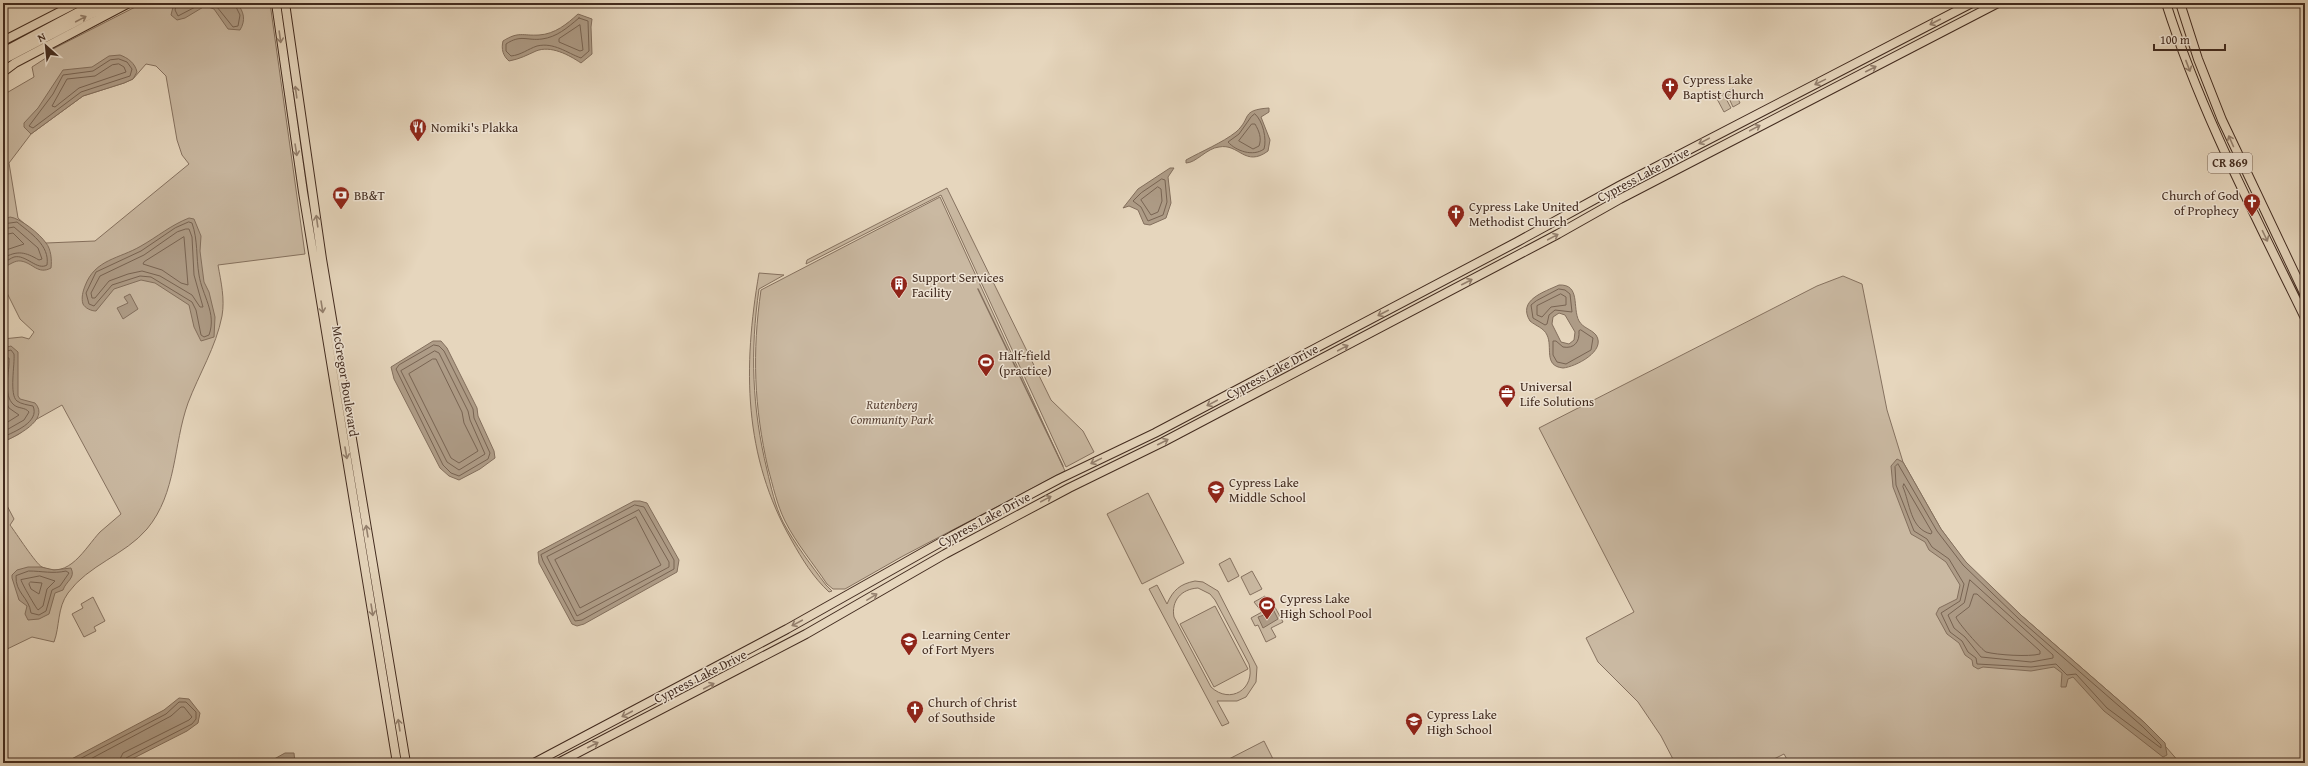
<svg xmlns="http://www.w3.org/2000/svg" width="2308" height="766" viewBox="0 0 2308 766" font-family="'Gentium Book Plus',serif">
<style>
.green{fill:#cab9a2;stroke:#867260;fill-rule:evenodd}
.water{fill:#ae9c87;stroke:#836f5d;fill-rule:evenodd}
.lines{fill:none;stroke-linecap:round;stroke-linejoin:round}
.shore{stroke:#786453;stroke-width:1}
.stream{stroke:#836f5d;stroke-width:1.5}
.major-casing{stroke:#422b1f;stroke-width:10}
.major{stroke:#e6d6bd;stroke-width:8}
.oneway{stroke:#94806e}
.labels{text-anchor:middle;stroke-width:3;stroke-linejoin:round;paint-order:stroke}
.shield{fill:#efe4d4;stroke:#766255;stroke-width:1}
.shield-label{font-size:12px;font-weight:bold;fill:#422b1f}
.poi-label{font-size:13px;fill:#422b1f;stroke:#efe4d4;text-anchor:start}
.street-label{font-size:13px;fill:#422b1f;stroke:#efe4d4}
.park-label{font-size:13px;font-style:italic;fill:#5d4739;stroke:#efe4d4}
</style>
<rect width="100%" height="100%" fill="#e6d6bd"/>
<filter id="stains"><feTurbulence type="fractalNoise" baseFrequency=".005" numOctaves="4"/><feColorMatrix values="0 0 0 0 .2 0 0 0 0 .09 0 0 0 0 .02 0 0 0 .5 -.17"/></filter>
<radialGradient id="worn" r=".72"><stop offset=".6" stop-color="#630" stop-opacity="0"/><stop offset="1" stop-color="#630" stop-opacity=".3"/></radialGradient>
<!-- green -->
<path class="green" d="M143 3H270L305 254 218 265C221 282 225 299 222 316 216 347 199 374 188 403 173 445 177 493 147 529 125 555 88 565 68 593 57 608 60 626 54 642L32 637 3 651V498L14 519 10 525C16 533 36 564 42 567 69 580 85 548 100 532 107 526 114 520 121 514L62 405 37 419 19 434 3 442V339L22 337 29 339 34 332 20 319 3 285V95L34 77 32 67 49 56 53 49ZM146 64 156 66 166 76 177 140 182 155 189 164 95 241 46 243 18 218 9 163 31 134 83 96 124 83 133 79Z
M1733 88 1740 103 1733 107 1726 92Z
M1723 93 1731 108 1724 112 1716 97Z
M947 188 1051 400 1083 431 1094 452 1066 467 941 195 806 264 807 260Z
M940 197 1065 471 903 556 845 589H833L827 584C813 563 796 543 785 521 777 505 773 486 768 468 754 407 752 352 761 290Z
M759 273 784 275 759 289C750 351 752 408 767 470 771 487 775 506 783 522 795 544 811 565 826 585L832 591 829 592C813 577 802 559 792 541 743 456 743 367 759 273Z
M1843 276 1862 284 1887 410 1903 462 1941 529 1966 563 2022 616 2145 723 2180 763H1789L1784 754 1766 763H1675L1661 736 1638 702 1598 662 1586 638 1634 612 1539 428 1817 286Z
M1148 493 1184 563 1142 584 1107 514Z
M1230 558 1239 576 1228 582 1219 564Z
M1252 571 1262 589 1250 595 1241 577Z
M1195 581 1203 582 1218 591 1257 667 1256 682 1246 697 1237 701H1217L1229 723 1222 726 1149 589 1157 585 1167 604C1173 590 1180 584 1195 581ZM1198 588 1210 594 1215 600 1249 664C1256 689 1230 705 1211 687L1174 617C1171 601 1181 589 1198 588Z
M1265 596 1266 600 1270 598 1283 622 1271 628 1276 637 1266 642 1258 625 1255 626 1251 618 1262 612 1254 602Z
M93 597 105 621 94 627 96 631 84 637 72 614 83 608 81 604Z
M1215 606 1248 669 1214 687 1180 624Z
M1264 741 1275 763H1231L1229 759Z"/>
<!-- water -->
<path class="water" d="M174 3H237C244 12 246 20 240 30L228 29 214 9 205 6 185 18 177 20 171 15Z
M578 14 592 19 591 27 592 54 581 63C569 55 551 45 536 51 527 55 520 59 509 61 503 56 501 49 503 41 519 31 522 36 539 35 555 34 567 24 578 14Z
M120 55C128 58 135 63 137 72L133 79 124 83 83 96 31 134 24 127V123L38 108 63 70 92 67 109 56Z
M1269 108V112L1261 117 1270 140 1268 151C1245 168 1239 143 1219 147 1207 148 1196 163 1186 163V160C1202 151 1222 143 1236 132 1252 118 1240 110 1269 108Z
M1170 168H1174L1168 177 1171 203 1166 218 1150 225 1144 224 1138 210 1129 206 1123 208 1138 189Z
M10 217C20 218 40 234 46 243 51 249 52 260 51 268 38 275 33 263 21 261 15 260 9 265 3 268V220Z
M189 218 194 219 201 236 200 251 204 282 209 292 215 317 214 337 201 341 194 327 189 305 155 283 141 280 114 289 96 311C91 311 85 308 83 304 81 298 83 291 85 286 95 259 119 259 141 246 157 237 171 225 189 218Z
M1559 285C1581 284 1572 308 1579 321 1583 328 1591 329 1596 335 1607 351 1575 367 1563 368 1543 366 1553 347 1547 335 1544 328 1536 326 1530 321 1517 300 1544 292 1559 285ZM1559 313 1565 315 1575 332 1574 340 1569 344 1561 342 1552 324 1553 317Z
M130 294 138 309 123 319 117 308 128 303 124 297Z
M433 341H441L447 348 477 408 478 416 494 451 495 458 480 469 459 480 449 476 440 468 394 379 391 367Z
M11 346 18 352V396L20 399 35 403C51 420 14 437 3 442V348Z
M1897 459 1903 462 1941 529 1966 562 2022 616 2145 723 2165 743 2167 755 2163 757 2104 711 2073 677 2068 679 2066 687H2061L2062 673 2054 667 2031 671 1983 667 1978 669 1973 666 1972 660 1965 655 1959 643 1947 634 1936 614 1939 608 1957 599 1960 585 1946 562 1929 550 1925 542 1911 534 1893 487 1891 466Z
M634 501H640L647 503 679 560 677 572 584 624 577 626 572 624 539 563 538 552Z
M28 567H41L54 570 71 568C76 578 66 581 63 590L55 593 49 614 39 619 28 620 25 614 27 606 19 600 12 578V575L17 570Z
M1270 603 1278 619 1263 628 1258 617 1267 614 1263 607Z
M179 698 189 699 200 713 198 723 187 731 124 763H64L164 710Z
M285 753H294L295 763H267Z"/>
<g class="lines">
<!-- shore -->
<path class="shore" d="M177 3 175 10 178 16 203 3
M211 3 217 7 233 27 238 26 240 15 234 3
M579 18 588 21 589 51 581 58C567 53 554 42 537 46 528 49 521 55 511 56L506 51V44C521 34 527 41 542 39 557 37 567 28 579 18Z
M580 25 583 50 580 51 559 42V39Z
M119 59 127 62 132 69 130 76 81 92 33 128 29 126 53 94 63 75 93 71 110 60Z
M119 64 124 67 126 72 79 88 55 107 52 106 67 79 95 76 112 65Z
M1255 114C1263 121 1267 139 1264 149 1253 157 1236 151 1228 142L1239 134 1251 117Z
M1252 124H1255C1259 131 1262 138 1259 146L1253 149 1239 141Z
M1162 179 1165 180 1167 202 1163 215 1148 221 1141 207 1133 201 1141 193Z
M1158 187 1161 189 1162 201 1158 212 1151 215 1141 200Z
M189 222 192 223C198 240 196 257 199 275 202 295 217 313 209 335L204 337 201 335 196 310 192 302 151 277 140 276 112 285 94 306 89 304 86 293 96 272 141 251 175 228Z
M3 224 17 222C30 233 50 245 47 265 37 271 26 254 14 257 11 258 7 261 3 263
M3 229 14 227 38 248 42 259 39 260C25 252 18 250 3 258
M186 229H189L192 237 194 275 203 307H200L192 295 160 276 142 271 128 274 109 281 95 298H92L91 293 100 276 144 255 177 232Z
M3 235 13 233 24 244 3 251
M184 237 188 285 181 283 162 270 143 264 144 262Z
M1559 289 1565 290 1570 294 1572 312 1555 310 1549 315 1547 324 1545 325 1533 318 1531 305 1536 301Z
M1561 294 1566 297V305L1551 307 1542 317 1537 315V306Z
M1581 330 1593 338 1591 350 1566 364 1557 362 1553 355V341H1556L1563 347C1574 349 1580 342 1579 331Z
M434 345 439 346 444 351 473 409 474 418 490 453 488 459 459 476 451 473 443 465 396 369 399 365Z
M435 351 439 353 468 411 470 420 485 454 459 470 447 462 401 371Z
M3 352 11 350 14 354C15 364 9 395 17 401 21 404 28 405 33 406 40 422 14 432 3 437
M3 357 9 358C10 371 2 395 14 405 19 409 25 407 29 412L24 420 3 432
M433 359H436L462 412 464 423 478 451 459 463 451 458 409 374Z
M3 396 9 408 19 415 3 425
M1898 464 1937 531 1963 565 2019 619 2142 726 2161 745V748L2107 708 2076 674 2067 675 2056 664 2031 667 1977 664 1976 658 1968 652 1962 641 1950 632 1941 613 1960 601 1964 584 1949 559 1932 547 1927 539 1914 531 1896 485 1895 467Z
M1904 484 1932 532 1931 534C1910 529 1910 503 1903 487Z
M635 505 644 507 674 560V569L582 620 575 621 543 561 541 555Z
M639 510 669 562V567L577 616 547 557Z
M636 517 661 565 580 608 555 560Z
M29 571C42 571 53 574 66 571L69 573 60 586 52 590 46 611 39 615 31 613C29 597 15 593 16 576Z
M40 576 55 581 47 589 43 606 38 610C36 608 22 584 21 580Z
M1970 580 2053 655V658L2031 662 1981 657 1965 637 1954 628 1948 615 1964 603Z
M31 582 42 583 39 594 31 589 29 584Z
M1974 594H1977L2040 651V654C2029 657 1997 655 1986 652 1982 650 1957 622 1956 617L1969 607Z
M72 763 166 714 179 702H186L196 712V719L192 724 126 758 123 763
M83 763 171 716 181 707H184L192 717 189 720 123 753 118 763"/>
<!-- stream -->
<path class="stream" d="M978 289 1063 466"/>
<!-- major casing -->
<g class="major-casing">
<path id="major" d="M276 3 303 192 397 763
M285 3 322 259 406 763
M2166 3C2201 113 2255 215 2305 318
M2180 3 2198 59 2222 120 2305 295
M3 41 77 3
M3 52 95 3
M3 60 112 3
M3 72 15 63 129 3
M534 763 787 629 952 536 1059 479 1155 433 1517 242 1621 185 1972 3
M558 763 806 634 945 554 1069 488 1163 442 1558 234 1620 199 1998 3"/>
</g>
<!-- major -->
<use href="#major" class="major"/>
</g>
<!-- one-way arrows -->
<defs><path id="oneway-shaft" d="M-6 0H5M1.5-3L5.5 0L1.5 3" fill="none" stroke-width="1.6" stroke-linecap="round" stroke-linejoin="round"/></defs>
<g class="oneway">
<use href="#oneway-shaft" transform="translate(81 19) rotate(-28)"/>
<use href="#oneway-shaft" transform="translate(1935 22) rotate(153)"/>
<use href="#oneway-shaft" transform="translate(280 37) rotate(82)"/>
<use href="#oneway-shaft" transform="translate(2188 66) rotate(69)"/>
<use href="#oneway-shaft" transform="translate(1871 69) rotate(-27)"/>
<use href="#oneway-shaft" transform="translate(1820 82) rotate(154)"/>
<use href="#oneway-shaft" transform="translate(296 92) rotate(-98)"/>
<use href="#oneway-shaft" transform="translate(1755 128) rotate(-28)"/>
<use href="#oneway-shaft" transform="translate(1704 141) rotate(152)"/>
<use href="#oneway-shaft" transform="translate(2231 141) rotate(-114)"/>
<use href="#oneway-shaft" transform="translate(296 150) rotate(81)"/>
<use href="#oneway-shaft" transform="translate(317 221) rotate(-98)"/>
<use href="#oneway-shaft" transform="translate(2265 236) rotate(64)"/>
<use href="#oneway-shaft" transform="translate(1553 237) rotate(-28)"/>
<use href="#oneway-shaft" transform="translate(1467 282) rotate(-27)"/>
<use href="#oneway-shaft" transform="translate(322 307) rotate(81)"/>
<use href="#oneway-shaft" transform="translate(1383 313) rotate(153)"/>
<use href="#oneway-shaft" transform="translate(1343 348) rotate(-28)"/>
<use href="#oneway-shaft" transform="translate(1212 403) rotate(152)"/>
<use href="#oneway-shaft" transform="translate(1163 442) rotate(-27)"/>
<use href="#oneway-shaft" transform="translate(346 453) rotate(80)"/>
<use href="#oneway-shaft" transform="translate(1096 461) rotate(154)"/>
<use href="#oneway-shaft" transform="translate(1046 499) rotate(-28)"/>
<use href="#oneway-shaft" transform="translate(367 531) rotate(-99)"/>
<use href="#oneway-shaft" transform="translate(872 597) rotate(-31)"/>
<use href="#oneway-shaft" transform="translate(372 610) rotate(81)"/>
<use href="#oneway-shaft" transform="translate(797 623) rotate(152)"/>
<use href="#oneway-shaft" transform="translate(709 686) rotate(-28)"/>
<use href="#oneway-shaft" transform="translate(627 714) rotate(152)"/>
<use href="#oneway-shaft" transform="translate(399 725) rotate(-99)"/>
<use href="#oneway-shaft" transform="translate(593 745) rotate(-27)"/>
</g>
<!-- icons -->
<defs>
<g id="church-pin" transform="scale(0.9)"><path d="M0 17L-7.5 6A9.5 9.5 0 1 1 7.5 6Z" fill="#8f2418" stroke="#efe4d4"/><path d="M-1.2-6h2.4v3.5h3.3v2.4h-3.3V6h-2.4V-.1h-3.3v-2.4h3.3Z" fill="#fff"/></g>
<g id="restaurant-pin" transform="scale(0.9)"><path d="M0 17L-7.5 6A9.5 9.5 0 1 1 7.5 6Z" fill="#8f2418" stroke="#efe4d4"/><path d="M-5-6h1v4h1v-4h1v4h1v-4h1v5L-1.5 .5V6h-2V.5L-5-1ZM5-6V6H3V1.5H1.5Q1.5-4 5-6Z" fill="#fff"/></g>
<g id="bank-pin" transform="scale(0.9)"><path d="M0 17L-7.5 6A9.5 9.5 0 1 1 7.5 6Z" fill="#8f2418" stroke="#efe4d4"/><path d="M-6-4H6V4H-6ZM0-2.3a2.3 2.3 0 1 0 0 4.6a2.3 2.3 0 1 0 0-4.6Z" fill="#fff"/></g>
<g id="building-pin" transform="scale(0.9)"><path d="M0 17L-7.5 6A9.5 9.5 0 1 1 7.5 6Z" fill="#8f2418" stroke="#efe4d4"/><path d="M-4-6H4V6H1V3H-1V6H-4ZM-2.5-4.3h1.7v1.8h-1.7ZM.8-4.3h1.7v1.8H.8ZM-2.5-1h1.7V.8h-1.7ZM.8-1h1.7V.8H.8Z" fill="#fff"/></g>
<g id="stadium-pin" transform="scale(0.9)"><path d="M0 17L-7.5 6A9.5 9.5 0 1 1 7.5 6Z" fill="#8f2418" stroke="#efe4d4"/><path d="M0-5a6.5 5 0 1 0 0 10a6.5 5 0 1 0 0-10ZM-3.5-1.8h7v3.6h-7Z" fill="#fff"/></g>
<g id="office-pin" transform="scale(0.9)"><path d="M0 17L-7.5 6A9.5 9.5 0 1 1 7.5 6Z" fill="#8f2418" stroke="#efe4d4"/><path d="M-6-3h4V-5.5h4V-3h4V5H-6ZM-1-4.5V-3h2v-1.5ZM-6 0V1H6V0Z" fill="#fff"/></g>
<g id="school-pin" transform="scale(0.9)"><path d="M0 17L-7.5 6A9.5 9.5 0 1 1 7.5 6Z" fill="#8f2418" stroke="#efe4d4"/><path d="M0-5L7-2L0 1L-7-2ZM-4 1L0 2.5L4 1V4Q0 6-4 4Z" fill="#fff"/></g>
</defs>
<g fill-rule="evenodd">
<use href="#church-pin" x="1670" y="86"/>
<use href="#restaurant-pin" x="418" y="127"/>
<use href="#bank-pin" x="341" y="195"/>
<use href="#church-pin" x="2252" y="202"/>
<use href="#church-pin" x="1456" y="213"/>
<use href="#building-pin" x="899" y="284"/>
<use href="#stadium-pin" x="986" y="362"/>
<use href="#office-pin" x="1507" y="393"/>
<use href="#school-pin" x="1216" y="489"/>
<use href="#stadium-pin" x="1267" y="605"/>
<use href="#school-pin" x="909" y="641"/>
<use href="#church-pin" x="915" y="709"/>
<use href="#school-pin" x="1414" y="721"/>
</g>
<g class="labels">
<!-- shield labels -->
<rect class="shield" x="2208" y="153" width="44" height="20" rx="3"/>
<g class="shield-label">
<text x="2230" y="167">CR 869</text>
</g>
<!-- poi labels -->
<g class="poi-label">
<text x="1683" y="84">Cypress Lake<tspan x="1683" dy="15">Baptist Church</tspan></text>
<text x="431" y="132">Nomiki's Plakka</text>
<text x="354" y="200">BB&amp;T</text>
<text x="2239" y="200" text-anchor="end">Church of God<tspan x="2239" dy="15">of Prophecy</tspan></text>
<text x="1469" y="211">Cypress Lake United<tspan x="1469" dy="15">Methodist Church</tspan></text>
<text x="912" y="282">Support Services<tspan x="912" dy="15">Facility</tspan></text>
<text x="999" y="360">Half-field<tspan x="999" dy="15">(practice)</tspan></text>
<text x="1520" y="391">Universal<tspan x="1520" dy="15">Life Solutions</tspan></text>
<text x="1229" y="487">Cypress Lake<tspan x="1229" dy="15">Middle School</tspan></text>
<text x="1280" y="603">Cypress Lake<tspan x="1280" dy="15">High School Pool</tspan></text>
<text x="922" y="639">Learning Center<tspan x="922" dy="15">of Fort Myers</tspan></text>
<text x="928" y="707">Church of Christ<tspan x="928" dy="15">of Southside</tspan></text>
<text x="1427" y="719">Cypress Lake<tspan x="1427" dy="15">High School</tspan></text>
</g>
<!-- street labels -->
<g class="street-label">
<text transform="translate(1643 174) rotate(-28)" y="5">Cypress Lake Drive</text>
<text transform="translate(1272 371) rotate(-28)" y="5">Cypress Lake Drive</text>
<text transform="translate(346 381) rotate(81)" y="5">McGregor Boulevard</text>
<text transform="translate(984 519) rotate(-28)" y="5">Cypress Lake Drive</text>
<text transform="translate(700 676) rotate(-27)" y="5">Cypress Lake Drive</text>
</g>
<!-- park labels -->
<g class="park-label">
<text x="892" y="409">Rutenberg<tspan x="892" dy="15">Community Park</tspan></text>
</g>
</g>
<!-- margin -->
<rect width="2308" height="766" fill="none" stroke="#e6d6bd" stroke-width="16"/>
<rect x="4" y="4" width="2300" height="758" fill="none" stroke="#422b1f" stroke-width="2"/>
<rect x="8" y="8" width="2292" height="750" fill="none" stroke="#422b1f"/>
<!-- north arrow -->
<g transform="translate(46 46) rotate(333)" stroke="#efe4d4" stroke-width="3" paint-order="stroke">
<path d="M0-3L7 15L0 10L-7 15Z" fill="#422b1f"/>
<text y="-6" font-size="11" font-weight="bold" text-anchor="middle" fill="#422b1f">N</text>
</g>
<!-- scale -->
<path d="M2154 44v6h71v-6" fill="none" stroke="#422b1f" stroke-width="2"/>
<text x="2160" y="44" font-size="12" fill="#422b1f" stroke="#efe4d4" stroke-width="3" paint-order="stroke">100 m</text>
<rect width="100%" height="100%" filter="url(#stains)"/>
<rect width="100%" height="100%" fill="url(#worn)"/>
</svg>
